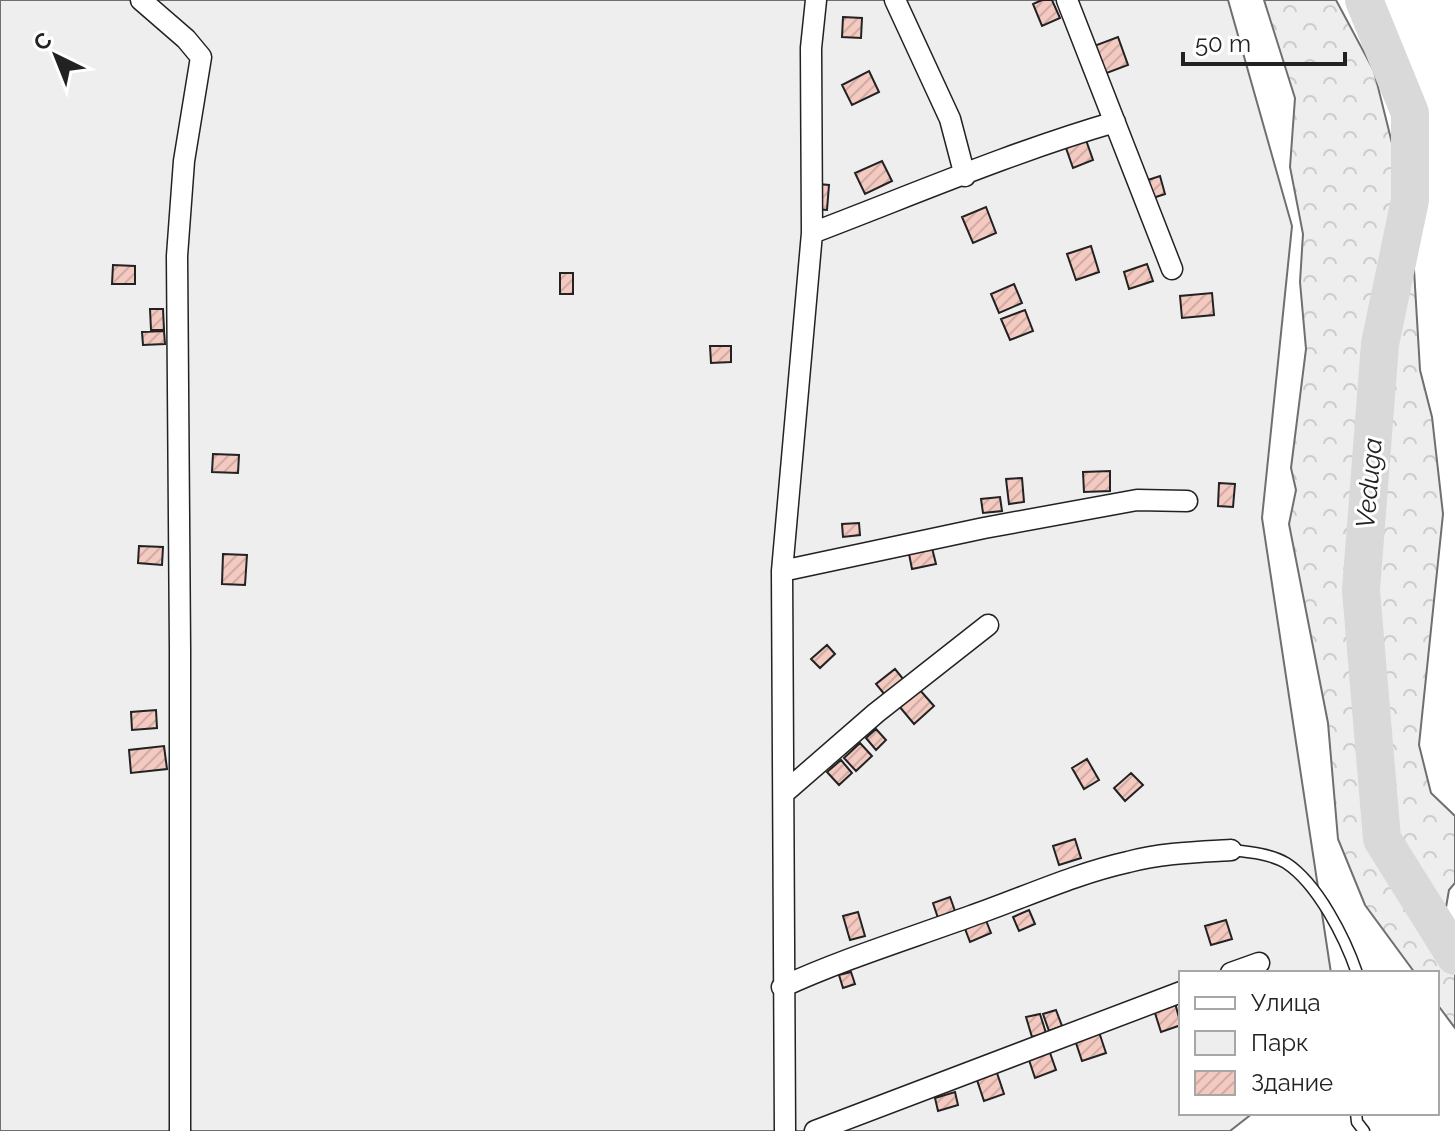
<svg xmlns="http://www.w3.org/2000/svg" width="1455" height="1131" viewBox="0 0 1455 1131" font-family="Raleway,sans-serif">
<style>
.green{fill:#eee;stroke:#6f6f6f;stroke-width:2}
.forest{fill:url(#forest-crowns);stroke:#6f6f6f;stroke-width:2}
.lines{fill:none;stroke-linecap:round;stroke-linejoin:round}
.river{stroke:#d9d9d9;stroke-width:38}
.building{fill:url(#building-hatch);stroke:#222;stroke-width:2}
.lane-casing{stroke:#222;stroke-width:13}
.street-casing{stroke:#222;stroke-width:23}
.lane{stroke:#fff;stroke-width:10}
.street{stroke:#fff;stroke-width:20}
.labels{text-anchor:middle;stroke-width:6;stroke-linejoin:round;paint-order:stroke}
.water-label{font-size:26px;font-style:italic;fill:#222;stroke:#fff}
</style>
<defs>
<pattern id="forest-crowns" width="20" height="18" patternUnits="userSpaceOnUse" patternTransform="scale(2)"><rect width="20" height="18" fill="#eee"/><path d="M2 6a3 3 0 1 1 6 0M12 15a3 3 0 1 1 6 0" fill="none" stroke="#ccc"/></pattern>
<pattern id="building-hatch" width="6" height="6" patternUnits="userSpaceOnUse" patternTransform="scale(2)"><rect width="6" height="6" fill="#f3c9c0"/><path d="M-1 1l2-2M0 6l6-6M5 7l2-2" fill="none" stroke="#d0aca5"/></pattern>
</defs>
<rect width="100%" height="100%" fill="#fff"/>
<!-- green -->
<path class="green" d="M0 0H1228L1292 226 1262 518 1331 973H1181V1113H1253L1230 1131H0Z"/>
<!-- forest -->
<path class="forest" d="M1264 0H1336L1374 71 1411 219 1420 370 1432 417 1443 514 1419 745 1431 793 1455 816V883L1449 890 1445 913 1455 957V1028L1437 1004V973H1415L1365 905 1338 839 1328 723 1289 524 1296 490 1291 468 1306 349 1300 282 1303 234 1290 167 1295 98Z"/>
<g class="lines">
<!-- river -->
<path class="river" d="M1364 0 1410 113V200L1380 344 1361 590 1382 839 1455 956"/>
</g>
<!-- building -->
<path class="building" d="M1042 0H1052L1060 18 1042 26 1033 4Z
M843 17 862 18 861 38 842 37Z
M1118 37 1128 65 1104 74 1094 46Z
M869 71 879 92 852 105 842 85Z
M1086 140 1093 160 1073 168 1066 148Z
M882 161 892 181 865 194 855 173Z
M1160 176 1165 194 1153 198 1148 180Z
M818 184 829 185 827 210 816 209Z
M986 207 996 233 973 243 962 217Z
M1091 246 1099 272 1076 280 1067 254Z
M1147 264 1153 281 1129 289 1124 272Z
M113 265 135 266V284H112Z
M560 273H573V294H560Z
M1014 284 1022 303 999 313 991 294Z
M1212 293 1214 315 1182 318 1180 296Z
M150 309H163L164 330H151Z
M1025 310 1033 331 1010 340 1001 319Z
M164 331 165 344 143 345 142 332Z
M710 346H731V362L711 363Z
M213 454 239 455 238 473 212 472Z
M1110 471V491L1084 492 1083 472Z
M1022 478 1024 502 1009 504 1006 479Z
M1219 483 1235 484 1233 507 1218 506Z
M1000 497 1002 511 983 513 981 499Z
M859 523 860 535 843 537 842 524Z
M139 546 163 547 162 565 138 563Z
M932 548 936 564 912 569 909 554Z
M223 554 247 555 245 585 222 584Z
M827 645 835 654 820 668 811 659Z
M895 669 904 680 885 695 876 684Z
M919 689 934 706 914 724 899 706Z
M156 710 157 728 132 730 131 712Z
M876 729 886 740 876 750 866 738Z
M860 743 872 756 856 771 844 758Z
M164 746 167 769 131 773 129 750Z
M1087 759 1099 780 1084 789 1072 768Z
M841 760 852 773 839 785 827 772Z
M1131 773 1143 785 1125 801 1114 788Z
M1075 839 1081 858 1059 865 1053 846Z
M950 897 955 911 938 918 933 903Z
M1029 910 1035 924 1019 931 1013 917Z
M858 912 865 936 850 940 843 916Z
M985 918 991 933 970 942 964 926Z
M1226 920 1232 939 1211 945 1205 926Z
M851 972 855 984 843 988 839 975Z
M1175 1003 1181 1025 1161 1032 1154 1010Z
M1056 1010 1062 1026 1049 1031 1043 1014Z
M1040 1014 1046 1033 1032 1037 1026 1017Z
M1099 1032 1106 1053 1082 1061 1075 1040Z
M1049 1050 1056 1070 1035 1078 1028 1057Z
M996 1070 1004 1094 984 1101 976 1077Z
M955 1092 958 1105 938 1111 935 1098Z"/>
<g class="lines">
<!-- lane casing -->
<g class="lane-casing">
<path id="lane" d="M1231 850C1249 852 1271 854 1286 863 1318 884 1345 938 1357 973
M1356 1113 1357 1122 1364 1131"/>
</g>
<!-- street casing -->
<g class="street-casing">
<path id="street" d="M141 0 186 39 201 57 184 161 177 256 180 649V1131
M895 0 950 119 965 176
M1067 0 1172 269
M812 233C912 195 1012 152 1115 122
M782 571 984 528 1137 500 1187 501
M784 793 876 713 988 625
M1231 973 1259 963
M782 987C843 959 908 939 971 916 1023 898 1074 874 1128 862 1161 853 1197 852 1231 850
M785 1131 782 571 812 233 811 48 816 0
M815 1131 1181 992"/>
</g>
<!-- lane -->
<use href="#lane" class="lane"/>
<!-- street -->
<use href="#street" class="street"/>
</g>
<g class="labels">
<!-- water labels -->
<g class="water-label">
<text transform="translate(1369 483) rotate(-85)" y="9">Veduga</text>
</g>
</g>
<!-- legend -->
<rect x="1179" y="971" width="260" height="144" fill="#ffffff" stroke="#a7a7a7" stroke-width="2"/>
<rect x="1195" y="997" width="40" height="12" fill="#ffffff" stroke="#a7a7a7" stroke-width="2"/>
<text x="1251" y="1011" font-size="24" fill="#222222">Улица</text>
<rect x="1195" y="1031" width="40" height="24" fill="#eeeeee" stroke="#a7a7a7" stroke-width="2"/>
<text x="1251" y="1051" font-size="24" fill="#222222">Парк</text>
<rect x="1195" y="1071" width="40" height="24" fill="url(#building-hatch)" stroke="#a7a7a7" stroke-width="2"/>
<text x="1251" y="1091" font-size="24" fill="#222222">Здание</text>
<!-- north arrow -->
<g transform="translate(56 56) rotate(317)" stroke="#ffffff" stroke-width="6" paint-order="stroke">
<path d="M0-6L14 30L0 20L-14 30Z" fill="#222222"/>
<text y="-12" font-size="22" font-weight="bold" text-anchor="middle" fill="#222222">С</text>
</g>
<!-- scale -->
<path d="M1183 52v12h162v-12" fill="none" stroke="#222222" stroke-width="4"/>
<text x="1195" y="52" font-size="24" fill="#222222" stroke="#ffffff" stroke-width="6" paint-order="stroke">50 m</text>
</svg>
